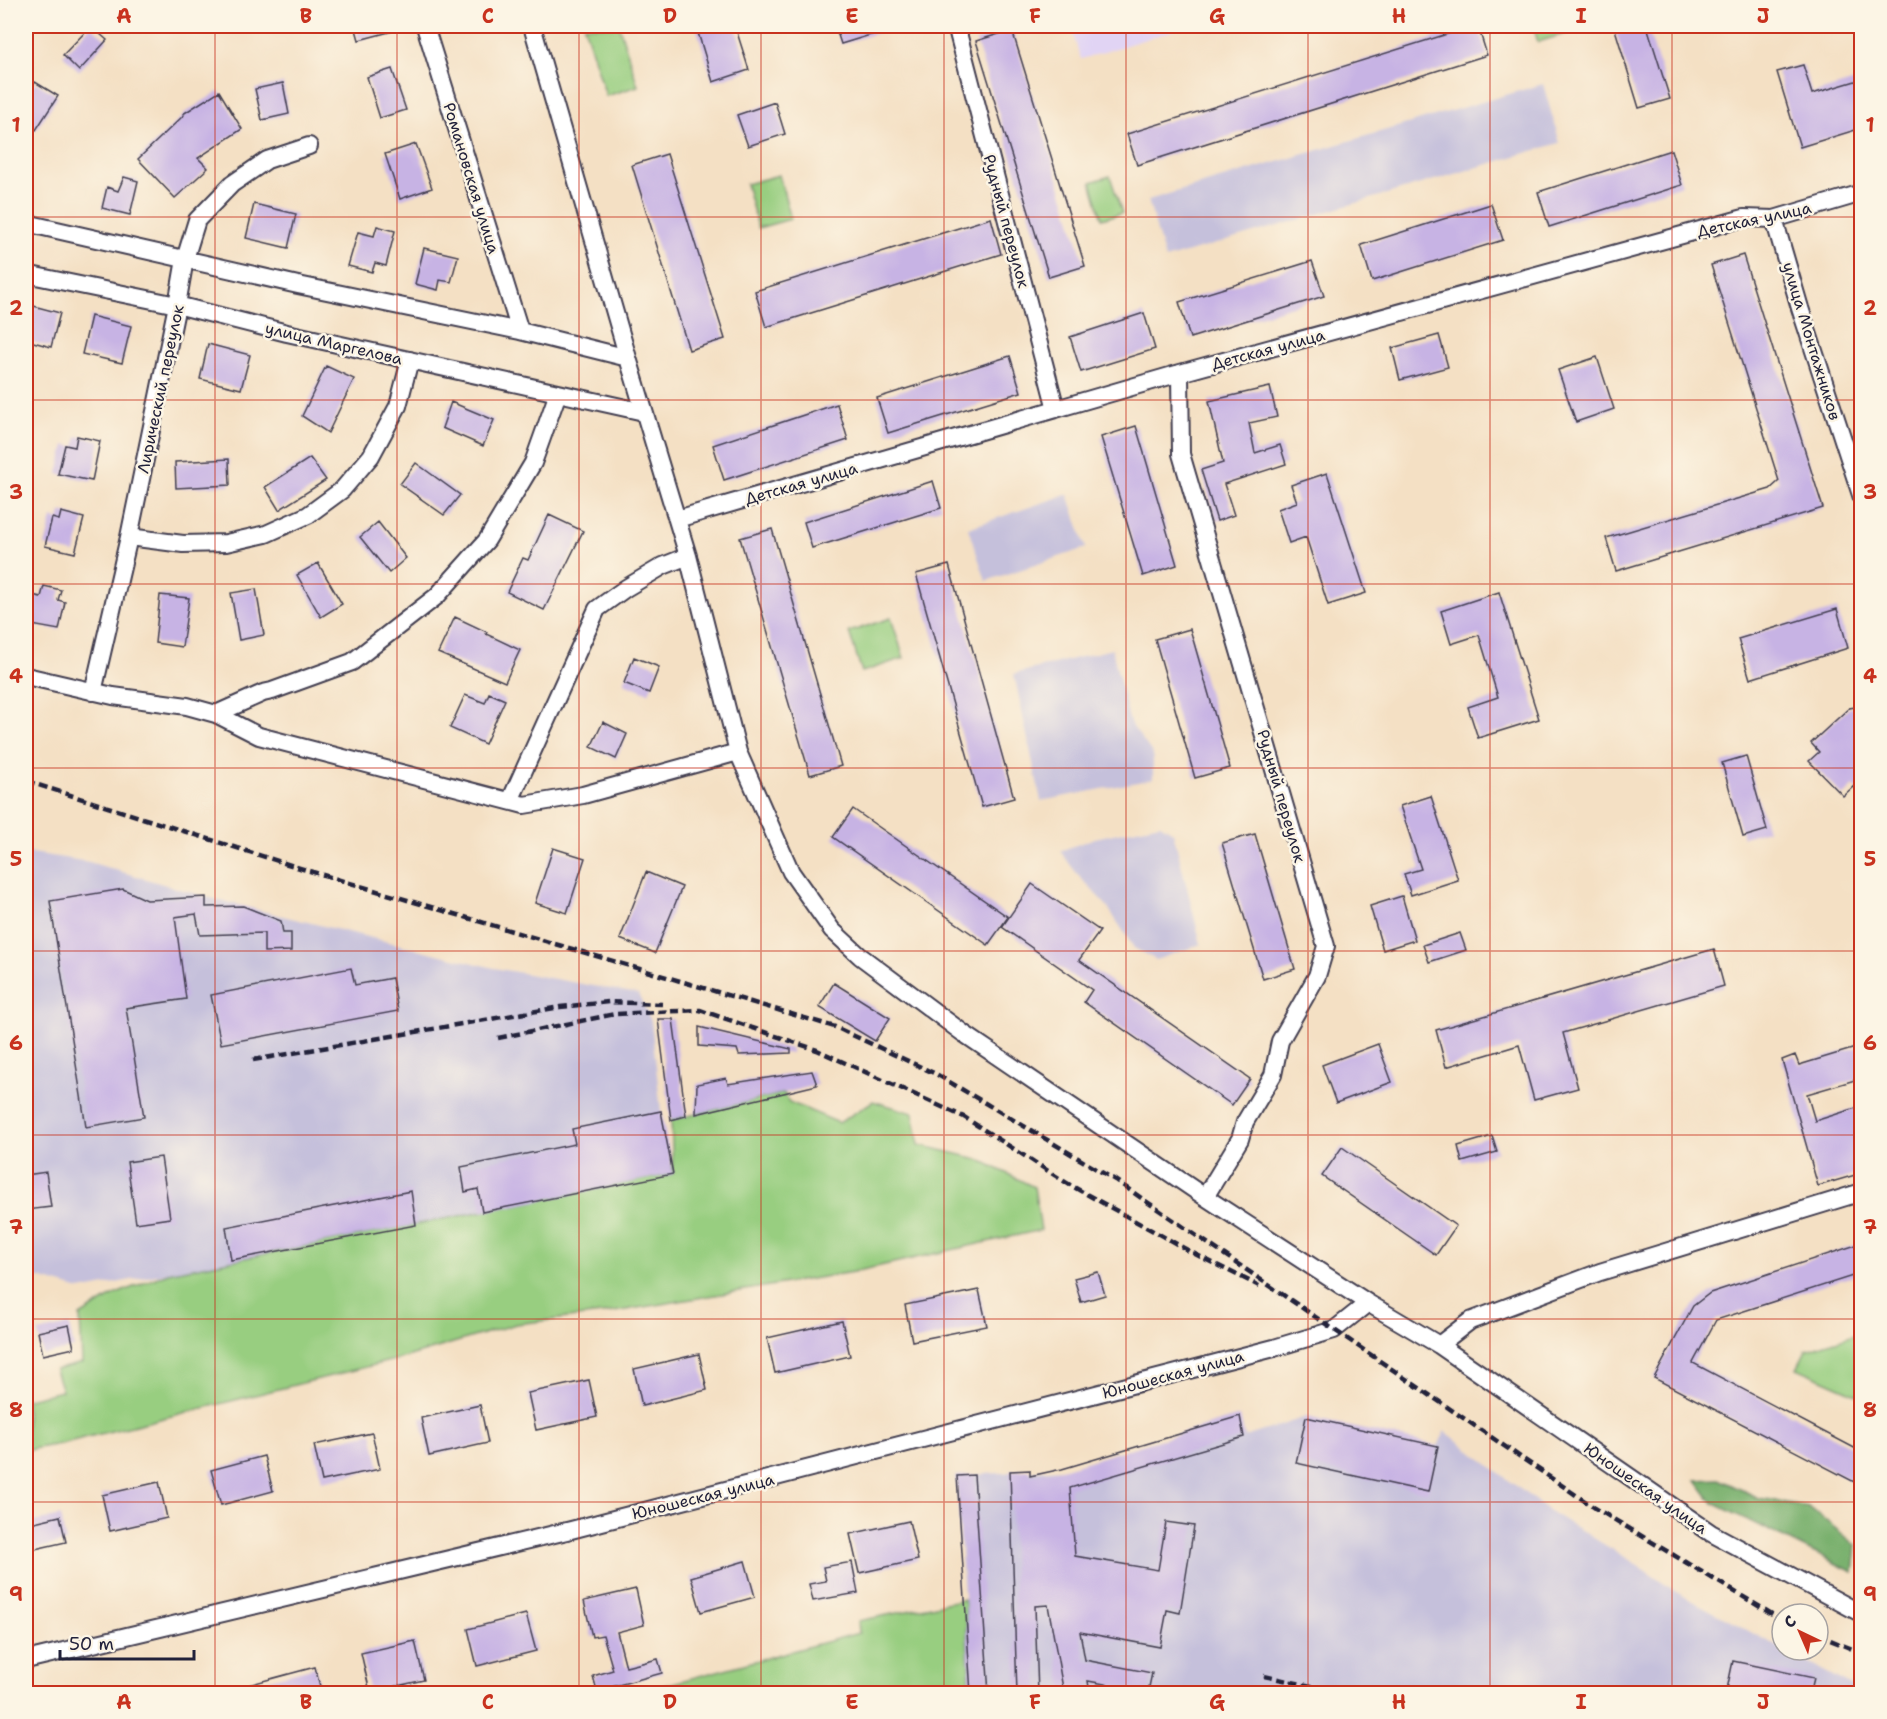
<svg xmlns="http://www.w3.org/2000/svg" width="1887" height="1719" viewBox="0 0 1887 1719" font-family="'Shantell Sans',sans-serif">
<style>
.built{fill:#e1d4f4}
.industrial{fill:#c5c0db}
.green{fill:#98ce80;stroke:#5d785e;stroke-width:1.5}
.forest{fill:#7ab16e;stroke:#4e6a54;stroke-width:1.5}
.building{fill:#c7b3e4}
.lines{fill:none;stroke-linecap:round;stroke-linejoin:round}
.minor-casing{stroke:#423e50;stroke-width:20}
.minor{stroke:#fff;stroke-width:16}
.rail{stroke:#22223b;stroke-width:4.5;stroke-dasharray:9 4.5;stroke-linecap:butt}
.grid{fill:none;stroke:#c8321e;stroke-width:1.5;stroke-opacity:0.55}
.labels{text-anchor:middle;stroke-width:5;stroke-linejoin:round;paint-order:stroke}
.street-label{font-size:16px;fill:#22223b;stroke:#fcf5e5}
.neatline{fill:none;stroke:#c8321e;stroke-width:2}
.grid-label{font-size:20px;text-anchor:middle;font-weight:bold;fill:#c8321e}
</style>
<rect width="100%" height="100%" fill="#fcf5e5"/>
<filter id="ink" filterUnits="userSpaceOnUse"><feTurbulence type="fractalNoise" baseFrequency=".0167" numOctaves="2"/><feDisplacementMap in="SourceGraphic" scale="12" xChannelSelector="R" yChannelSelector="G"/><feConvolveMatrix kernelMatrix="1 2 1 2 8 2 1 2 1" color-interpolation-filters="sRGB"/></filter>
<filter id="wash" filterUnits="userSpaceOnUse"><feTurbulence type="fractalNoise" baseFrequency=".008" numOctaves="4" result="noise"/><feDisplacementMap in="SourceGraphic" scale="24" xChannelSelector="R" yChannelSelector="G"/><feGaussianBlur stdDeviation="1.35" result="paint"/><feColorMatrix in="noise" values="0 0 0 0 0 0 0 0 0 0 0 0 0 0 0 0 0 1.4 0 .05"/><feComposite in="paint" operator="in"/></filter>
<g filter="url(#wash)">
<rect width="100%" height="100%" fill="#f4e0c4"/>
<!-- built -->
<path class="built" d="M1070 26H1188L1081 59Z"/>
<!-- industrial -->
<path class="industrial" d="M1543 84 1560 143 1165 259 1148 200Z
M1068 494 1086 548 986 581 968 528Z
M1112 649 1130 723 1153 754V779L1041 801 1014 674Z
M1160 824 1173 832 1201 944 1156 960 1134 948 1107 906 1078 875 1060 851 1095 838Z
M26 852 89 862 206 897 494 968 638 994 651 1021 661 1111 673 1174 80 1290 35 1277 26 1279Z
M1240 1416 1245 1437 1306 1417 1438 1446 1445 1431 1546 1509 1633 1562 1676 1592 1861 1691 1862 1693 939 1694V1686L970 1684 956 1476 1062 1469Z"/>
<!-- green -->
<path class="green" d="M584 26H619L638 86 606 96Z
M1533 26H1588V27L1538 42Z
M779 175 791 219 758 228 746 184Z
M1110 176 1122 213 1102 219 1091 182Z
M891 618 904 658 862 672 849 632Z
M784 1093 789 1102 839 1123 873 1101 913 1113 919 1145 978 1159 1034 1187 1041 1230 853 1272 602 1314 516 1324 410 1356 60 1444 26 1450V1398L28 1399 62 1391 55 1370 82 1363 80 1316 114 1295 168 1273 673 1174 671 1120Z
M1861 1333V1396L1797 1368 1806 1350Z
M965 1599 970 1684 939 1686V1693L632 1694 859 1633 858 1621Z"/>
<!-- forest -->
<path class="forest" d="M1719 1479 1759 1498 1809 1507 1856 1545 1853 1572 1713 1503 1696 1480Z"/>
<g id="blocks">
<!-- building -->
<path class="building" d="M91 26 107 40 79 71 63 55Z
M355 26H396L397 30 359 40Z
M696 26H735L749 70 713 82Z
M835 26H890V29L841 44Z
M1473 26H1478L1487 55 1137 165 1127 134Z
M1614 26H1647L1670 99 1639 108Z
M1012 30 1085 266 1049 277 976 41Z
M1803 65 1812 94 1862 79V128L1800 147 1777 72Z
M392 69 406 110 380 118 367 77Z
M35 82 58 96 36 130 26 123V97Z
M283 83 289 114 262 120 255 89Z
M219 91 242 129 198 158 208 168 175 198 138 159 184 115 183 114Z
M775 102 785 134 748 146 737 115Z
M416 144 432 188 400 199 385 154Z
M1671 150 1682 185 1549 227 1538 192Z
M667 154 725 339 689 350 632 165Z
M124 177 138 181 130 215 102 208 107 187 118 191Z
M254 204 296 214 288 248 246 238Z
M1491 204 1503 240 1372 281 1361 245Z
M991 218 1001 254 766 327 755 291Z
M377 226 395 231 386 266 375 263 372 272 348 266 358 232 374 236Z
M424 248 458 256 451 282 440 280 438 290 415 284Z
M1743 255 1823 508 1616 571 1606 538 1770 489 1779 481 1711 265Z
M1312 261 1324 296 1190 338 1179 302Z
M26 304 60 313 51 347 26 340Z
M1144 313 1155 349 1081 372 1070 337Z
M91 316 131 326 122 363 82 354Z
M1439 335 1448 367 1400 380 1392 348Z
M208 344 250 355 241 389 200 379Z
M1010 356 1021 392 888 433 877 398Z
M1597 357 1614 409 1576 422 1558 370Z
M326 366 354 379 328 433 302 416Z
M1270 387 1277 417 1249 423 1255 453 1280 445 1286 464 1224 484 1234 515 1217 521 1201 470 1223 463 1209 401Z
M451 402 494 420 483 446 442 428Z
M837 404 848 440 724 480 713 445Z
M1136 426 1177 565 1143 576 1101 437Z
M77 436 100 441 92 481 58 474 65 445 75 447Z
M310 458 326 480 279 510 265 487Z
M229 459 230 485 176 488 175 462Z
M416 463 460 495 444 515 400 484Z
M1327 473 1366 593 1328 605 1306 537 1289 543 1278 509 1297 502 1291 485Z
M933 481 941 508 812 548 804 522Z
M61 512 84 518 75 553 45 546 52 518 59 520Z
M549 515 583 531 544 610 507 592 523 558 528 560Z
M378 522 406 558 389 573 360 537Z
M772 529 841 766 810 775 740 538Z
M318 563 342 604 321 617 297 575Z
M949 565 1014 798 982 807 916 574Z
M44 586 61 590 58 600 65 602 59 630 26 624 32 595 41 597Z
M256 589 264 635 239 640 231 593Z
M1499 592 1539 719 1478 738 1468 707 1498 697 1479 635 1451 644 1441 611Z
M160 595 189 598 182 647 155 643Z
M1837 609 1848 648 1750 679 1738 639Z
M455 617 487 632 486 634 520 650 505 682 438 653Z
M1190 629 1230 768 1195 778 1155 639Z
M634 657 659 667 649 693 624 683Z
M489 693 505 700 485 744 450 728 465 695 485 703Z
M1862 706V795L1854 786 1843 796 1809 761 1819 752 1811 743 1849 708Z
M603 722 627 734 616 759 591 747Z
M1746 756 1767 830 1743 837 1722 763Z
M1431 796 1458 880 1411 895 1404 874 1421 869 1400 806Z
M853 809 1008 917 988 945 833 837Z
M1255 834 1295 969 1263 979 1222 843Z
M553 848 585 858 567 913 535 903Z
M646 872 682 887 655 953 620 939Z
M1032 884 1100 931 1079 960 1250 1079 1232 1105 1084 1002 1092 990 1002 927Z
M123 889 147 900 206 897V907L243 906 281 921 283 933H291V951L264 952V933L200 935 196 914 175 917 186 999 126 1008 144 1117 86 1127 50 901Z
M1402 896 1415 940 1383 950 1370 906Z
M1460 933 1466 950 1429 962 1423 945Z
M1714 949 1724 986 1563 1033 1578 1088 1534 1100 1519 1045 1446 1067 1436 1030Z
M351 968 355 985 392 978 398 1011 221 1044 211 995Z
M834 983 890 1018 875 1041 819 1007Z
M658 1019H673L686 1116 671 1120Z
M699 1027 791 1049V1053L739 1055 737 1049 699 1046Z
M1378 1044 1392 1082 1336 1103 1322 1065Z
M1862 1046V1078L1807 1094 1815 1121 1862 1106V1173L1818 1186 1782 1060 1795 1055 1799 1065Z
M812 1071 817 1085 696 1114 697 1084 726 1078 728 1084Z
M661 1111 673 1174 482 1212 478 1189 465 1192 461 1167 575 1144 572 1129Z
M1492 1136 1497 1152 1462 1162 1458 1146Z
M1342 1147 1456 1226 1436 1255 1322 1176Z
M161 1157 170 1218 136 1223 127 1162Z
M46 1172 51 1207 26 1210V1175Z
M411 1191 416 1225 231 1260 226 1227Z
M1862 1243V1273L1716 1320 1693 1363 1862 1452V1486L1654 1378 1693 1306 1710 1293Z
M1098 1272 1105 1295 1081 1302 1074 1278Z
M979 1290 987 1326 912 1341 905 1305Z
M842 1321 850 1356 775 1373 767 1338Z
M69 1325 74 1348 43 1355 38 1332Z
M699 1354 707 1390 642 1406 634 1369Z
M589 1380 597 1417 536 1430 528 1393Z
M480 1405 488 1443 429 1456 421 1418Z
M1240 1416 1244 1437 1070 1488 1075 1556 1158 1570 1166 1522 1194 1526 1180 1613 1167 1610 1160 1647 1080 1632 1085 1660 1152 1673 1148 1692 1088 1681 1090 1694H1064L1048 1605 1035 1606 1038 1694H1017L1010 1471 1030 1470V1476L1062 1469Z
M1306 1417 1438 1446 1428 1492 1296 1463Z
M372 1433 380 1469 322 1481 314 1445Z
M264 1456 273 1491 221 1505 211 1470Z
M974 1475 989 1694H971L965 1599 957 1476Z
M159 1482 167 1518 110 1531 102 1495Z
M60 1516 66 1542 26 1551V1524Z
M909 1521 918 1560 859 1573 850 1534Z
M745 1561 755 1597 701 1612 691 1577Z
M852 1562 858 1593 813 1601 809 1584 826 1581 823 1567Z
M636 1589 644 1625 617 1632 626 1667 658 1659 662 1673 597 1691 593 1676 613 1670 603 1635 592 1637 584 1601Z
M526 1614 536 1651 477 1666 468 1629Z
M415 1641 424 1680 370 1692 361 1653Z
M1733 1661 1814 1678 1810 1694H1726Z
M315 1667 322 1694H234L233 1689Z"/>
</g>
</g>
<g filter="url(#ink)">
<use href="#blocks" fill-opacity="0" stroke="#423e50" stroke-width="1.5"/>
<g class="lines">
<!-- minor casing -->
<g class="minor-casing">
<path id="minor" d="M425 26 520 331
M532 26 628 358 688 556 738 752 791 872 832 930 860 956 963 1033 1205 1197 1368 1303 1439 1345 1711 1533 1862 1614
M958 33 1056 409
M1774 219 1800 308 1862 498
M26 223 298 285 520 331 628 358
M26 274 177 305 287 333 644 412
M1180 373 1181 454 1326 946 1317 976 1280 1041 1273 1075 1245 1122 1240 1139 1205 1197
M677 519 1180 373 1744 218 1774 219 1862 193
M129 537 183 544 226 543 266 534 308 515 342 490 371 456 398 406 410 360
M26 676 113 696 187 706 216 714 263 693 272 691 352 662 437 596 487 540 533 463 558 393
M93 692 129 537 177 305 185 259 197 220 232 184 267 160 309 146
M216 714 259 736 524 805 583 795 738 752
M510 801 597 609 626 588 663 566 688 556
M1439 1345 1470 1321 1600 1272 1862 1192
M26 1660 571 1530 1274 1348 1334 1330 1368 1303"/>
</g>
<!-- minor -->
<use href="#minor" class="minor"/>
<!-- rail -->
<path class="rail" d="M26 781 303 869 835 1027 936 1074 1115 1180 1595 1508 1782 1620
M498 1038 615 1014 700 1010 817 1050 964 1117 1070 1185 1193 1253 1259 1286
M253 1060 560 1007 609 1002 662 1004
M1818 1635 1862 1653
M1264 1676 1349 1694"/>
</g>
</g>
<!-- grid -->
<path class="grid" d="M215 26V1694M397 26V1694M579 26V1694M761 26V1694M944 26V1694M1126 26V1694M1308 26V1694M1490 26V1694M1672 26V1694M26 217H1862M26 400H1862M26 584H1862M26 768H1862M26 951H1862M26 1135H1862M26 1319H1862M26 1502H1862"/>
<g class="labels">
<!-- street labels -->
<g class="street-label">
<text transform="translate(472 178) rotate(73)" y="6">Романовская улица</text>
<text transform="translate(1754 219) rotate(-12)" y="6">Детская улица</text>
<text transform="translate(1007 221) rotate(75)" y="6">Рудный переулок</text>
<text transform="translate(1812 341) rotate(73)" y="6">улица Монтажников</text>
<text transform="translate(334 343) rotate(13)" y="6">улица Маргелова</text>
<text transform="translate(1268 349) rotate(-15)" y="6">Детская улица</text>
<text transform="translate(160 389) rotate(-78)" y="6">Лирический переулок</text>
<text transform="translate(801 483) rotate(-16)" y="6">Детская улица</text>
<text transform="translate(1282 796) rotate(74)" y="6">Рудный переулок</text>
<text transform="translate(1173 1374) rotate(-15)" y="6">Юношеская улица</text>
<text transform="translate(1646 1488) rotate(35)" y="6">Юношеская улица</text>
<text transform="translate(703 1496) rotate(-14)" y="6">Юношеская улица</text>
</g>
</g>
<!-- margin -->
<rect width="1887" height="1719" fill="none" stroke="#fcf5e5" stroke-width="66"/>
<!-- north arrow -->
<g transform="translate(1800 1632) rotate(316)"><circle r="28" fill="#fcf5e5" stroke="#a5a1a1" stroke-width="1.5"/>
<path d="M0-4.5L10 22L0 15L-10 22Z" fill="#c8321e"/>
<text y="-9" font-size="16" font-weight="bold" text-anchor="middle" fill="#22223b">С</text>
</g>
<!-- scale -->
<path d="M60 1650v9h134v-9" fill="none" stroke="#22223b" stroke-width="3"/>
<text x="69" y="1650" font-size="18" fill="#22223b" stroke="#fcf5e5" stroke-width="4.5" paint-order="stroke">50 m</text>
<rect x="33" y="33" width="1821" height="1653" class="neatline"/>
<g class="grid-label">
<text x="124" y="23">A</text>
<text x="306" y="23">B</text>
<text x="488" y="23">C</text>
<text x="670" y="23">D</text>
<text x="852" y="23">E</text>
<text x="1035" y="23">F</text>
<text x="1217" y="23">G</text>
<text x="1399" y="23">H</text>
<text x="1581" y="23">I</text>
<text x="1763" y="23">J</text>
<text x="16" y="132">1</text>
<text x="1870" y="132">1</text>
<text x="16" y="315">2</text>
<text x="1870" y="315">2</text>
<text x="16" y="499">3</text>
<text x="1870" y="499">3</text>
<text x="16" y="683">4</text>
<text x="1870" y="683">4</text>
<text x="16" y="866">5</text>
<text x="1870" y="866">5</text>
<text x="16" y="1050">6</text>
<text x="1870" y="1050">6</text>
<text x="16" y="1234">7</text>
<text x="1870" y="1234">7</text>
<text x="16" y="1417">8</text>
<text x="1870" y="1417">8</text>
<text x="16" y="1601">9</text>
<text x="1870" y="1601">9</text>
<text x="124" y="1709">A</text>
<text x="306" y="1709">B</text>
<text x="488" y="1709">C</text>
<text x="670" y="1709">D</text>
<text x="852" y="1709">E</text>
<text x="1035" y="1709">F</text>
<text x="1217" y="1709">G</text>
<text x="1399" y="1709">H</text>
<text x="1581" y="1709">I</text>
<text x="1763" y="1709">J</text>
</g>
</svg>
